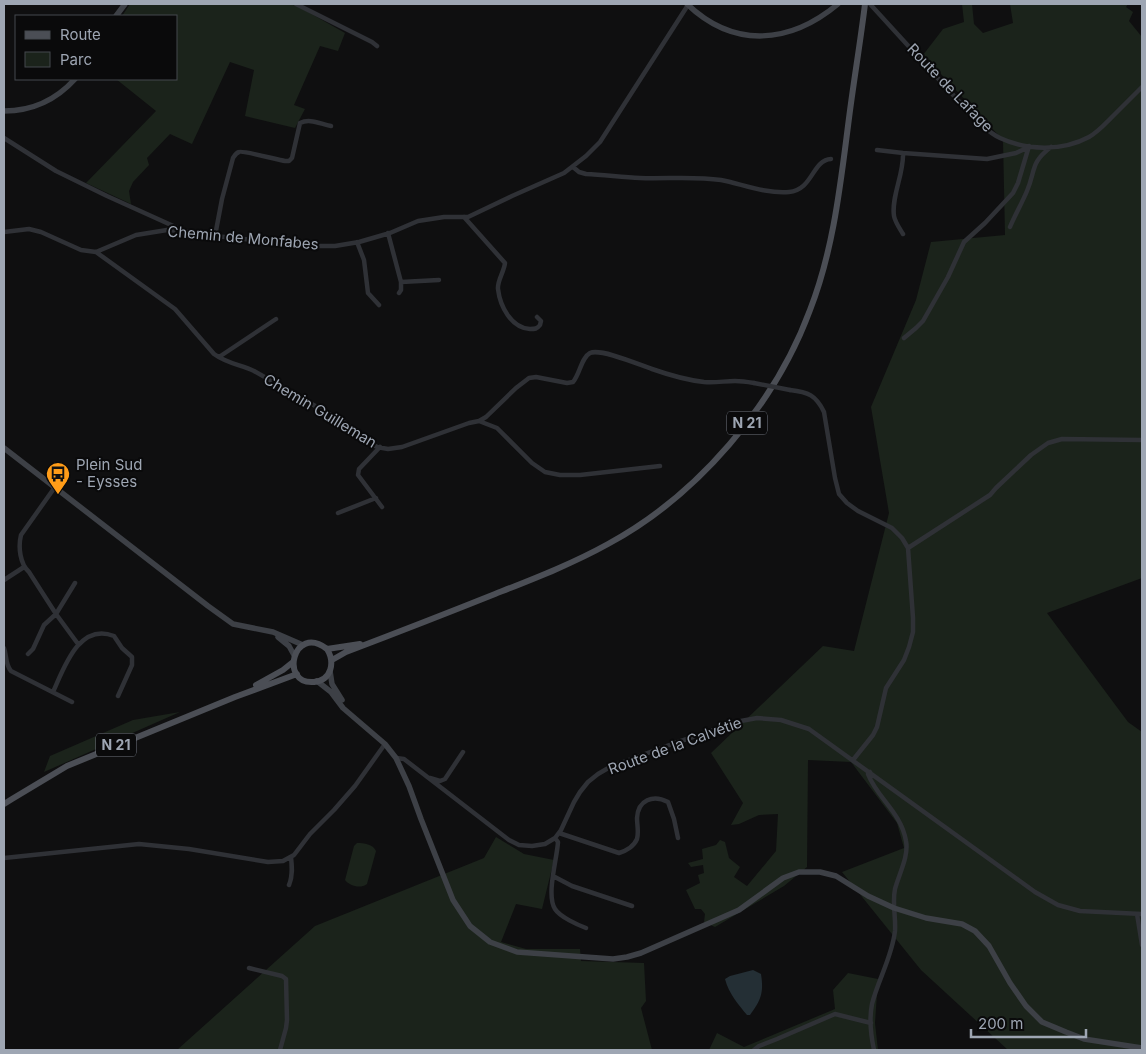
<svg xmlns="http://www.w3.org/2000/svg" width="1146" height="1054" viewBox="0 0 1146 1054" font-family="Inter,sans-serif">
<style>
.green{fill:#1b231b}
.water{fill:#242f35}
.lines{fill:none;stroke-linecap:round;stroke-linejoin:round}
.street{stroke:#2f3136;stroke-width:4.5}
.secondary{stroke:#3d4046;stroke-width:5.5}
.primary{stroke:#4b4e55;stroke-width:6}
.street-bridge{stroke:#2f3136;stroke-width:4.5}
.labels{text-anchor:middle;stroke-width:4;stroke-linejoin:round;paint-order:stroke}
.shield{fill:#0a0a0b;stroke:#727781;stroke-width:1}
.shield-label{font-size:14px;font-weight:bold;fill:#9ea6b3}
.street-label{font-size:15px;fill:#9ea6b3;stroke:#0a0a0b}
.poi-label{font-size:15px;fill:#9ea6b3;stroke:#0a0a0b;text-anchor:start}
</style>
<rect width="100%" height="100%" fill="#0f0f10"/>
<!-- green -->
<path class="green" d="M130 4H291L301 8 345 33 338 51 320 46 294 105 305 109 295 128 245 116 254 70 230 62 192 144 170 134 147 158 149 165 133 182 129 191 131 204 86 183 156 111 116 79H176V16H122Z
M962 4H972L974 24 983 33 1013 23 1010 4H1128L1126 7 1133 12 1129 21 1142 37V578L1047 613 1128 722 1142 732V1050H1008L921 970 842 872 904 848 897 823 851 762 808 760 807 867 784 886 715 927 704 922 705 914 701 909H695L686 890 700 883 698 875 704 873 703 865 691 867 688 863 703 859 702 849 716 845 720 840 725 842 729 858 740 867 734 877 747 886 776 851 778 814 759 815 739 824 731 825 743 803 711 753 823 646 854 651 889 513 871 407 916 300 931 242 1005 235 1003 140 923 55 943 29 964 22Z
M180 712 44 772 50 756 133 720Z
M496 837 524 854 554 860 542 909 516 904 501 942 526 949H580L581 961 644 963 646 1001 641 1008 652 1050H177L315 926 484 858Z
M357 843C364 843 373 844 376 851L367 884C360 889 350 886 345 880L354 846Z
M848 973 878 979 875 1023 878 1050H709L717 1033 744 1047 835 1009 833 990Z"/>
<!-- water -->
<path class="water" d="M753 970 761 974C764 993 761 1000 750 1015H747C738 1004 729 994 725 979L730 976Z"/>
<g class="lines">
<!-- street -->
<path class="street" d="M296 4 372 42 377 46
M870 4 976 120C984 127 991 134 1000 138 1028 151 1063 151 1089 137 1098 132 1105 124 1112 117 1122 107 1132 97 1142 87
M4 138 56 171 107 196 180 229
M877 150 903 153 987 159 1016 153 1029 147
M903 153C904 174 891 197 894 216 895 222 900 229 903 234
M573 167 579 172 586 174C604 175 622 177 640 178 667 179 694 176 721 180 742 184 766 194 789 192 813 190 812 160 831 159
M464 217 505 263C504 272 497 281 498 289 500 306 511 328 530 329 535 329 537 329 540 325L541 321 537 317
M1010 227C1015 215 1022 203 1027 191 1036 170 1030 163 1051 147
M4 232 29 229 41 232 81 250 96 252 136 235 167 230 183 231 215 236 310 246H335L359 242 390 233 418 221 444 217H468L512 196 564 173 586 156 600 142 688 5
M388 233 401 282V290L399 293
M215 236 222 199 233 158C235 155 236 153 239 152 242 150 278 160 285 161H289L292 158 300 123C310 118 320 124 331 126
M357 242 364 260 368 293 379 305
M96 252 175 309 214 354C226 363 241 365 254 371L345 423 367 441 377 447 388 449 402 447 469 423 479 421 486 417 516 388 529 378 536 377 567 383 573 382C580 374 581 358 590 353 601 348 640 365 652 369 669 375 687 380 704 382 715 383 725 381 735 381 741 381 748 382 754 383
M401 282 439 280
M904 338 916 328 923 321 948 277 964 242 985 223 1013 193 1018 183 1029 146
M219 357 276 319
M790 390C808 392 816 395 824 412L835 478 839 494 847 503 858 511 892 528 902 538 908 548 913 618V632L909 647 904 660 886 688 877 727 873 735 853 760
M479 421 497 428 532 463 545 472 560 475H580L660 466
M380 447 359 469 358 475 382 507
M338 513 376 498
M908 548 990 495 996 488 1031 455 1048 443 1062 439 1142 440
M4 580 24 567
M75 583 56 614 78 644
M4 648C7 656 5 664 11 671L72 702
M28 654 33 649 44 625 56 614 29 572C20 564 18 547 21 535L55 487
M53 692C64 668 79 622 114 636L122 648 132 657V665L118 696
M396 758 404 759 509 840 519 845 532 846 545 844 555 838 561 830 574 802 580 792 588 782 598 774 610 767 672 744 741 721 757 718 781 720 809 729 1035 892 1058 905 1080 911 1142 914
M870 772 868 774C877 798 901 812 906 841 909 856 899 874 895 889 892 903 896 917 895 931 892 957 878 980 872 1004 869 1019 871 1036 874 1050
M430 778 440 781 445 779 463 752
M559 833 619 853C626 851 634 846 637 839 639 832 637 825 637 818 638 800 653 794 668 802L674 819 678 838
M555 838 558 842C557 859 546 895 555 909 560 917 578 925 586 928
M4 858 139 844 189 849 268 862 283 861 294 855 310 834 334 810 355 786 385 744
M553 876 572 886 632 906
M289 885C293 876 292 866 291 857
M1137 914 1142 945
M249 968 282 976 286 979 287 1020 286 1028 280 1050
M754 1050 759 1046 777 1039 835 1014 871 1023"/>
<!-- secondary -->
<path class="secondary" d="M687 4C734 49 790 44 838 4
M116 16 125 4
M4 111C32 111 56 100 75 79
M4 448 208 606 233 624 273 632 303 645
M278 637 289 646 294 655
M330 671 332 684 342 700
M317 681 331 692 343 708 385 744 396 758 409 786 421 819 453 900 470 926 490 942 517 952 613 959 627 957 641 953 739 910 783 878 799 872H820L836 876 868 896 894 908 926 918 962 924 975 931 989 946 1010 983 1026 1006 1042 1022 1066 1032 1084 1039 1142 1048"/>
<!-- primary -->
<path class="primary" d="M327 649C335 662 332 680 314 682 279 685 293 623 327 649L360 644
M332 660 346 652C396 633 445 614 495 594 533 579 572 564 608 544 697 496 775 405 810 310 833 251 840 188 848 126 853 85 860 45 865 4
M256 685 283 670 293 662
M4 804 12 799 67 766 235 697 297 674"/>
<!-- street-bridge -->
<path class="street-bridge" d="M754 383 790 390"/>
</g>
<!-- icons -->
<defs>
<g id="bus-pin" transform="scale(1.25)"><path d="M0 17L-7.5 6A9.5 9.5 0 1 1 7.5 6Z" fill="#ff9c18" stroke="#0a0a0b"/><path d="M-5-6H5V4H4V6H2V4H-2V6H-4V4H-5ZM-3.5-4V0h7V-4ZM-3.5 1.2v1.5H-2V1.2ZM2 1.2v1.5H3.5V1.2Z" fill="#111"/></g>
</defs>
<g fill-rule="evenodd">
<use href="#bus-pin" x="58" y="474"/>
</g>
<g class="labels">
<!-- shield labels -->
<g class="shield">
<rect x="727" y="411.5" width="40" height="23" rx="4"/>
<rect x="96" y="733.5" width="40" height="23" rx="4"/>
</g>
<g class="shield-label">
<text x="747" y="428">N 21</text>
<text x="116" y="750">N 21</text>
</g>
<!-- street labels -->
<g class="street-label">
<text transform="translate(950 88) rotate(46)" y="5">Route de Lafage</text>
<text transform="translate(243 238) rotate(5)" y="5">Chemin de Monfabes</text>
<text transform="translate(320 411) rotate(31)" y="5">Chemin Guilleman</text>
<text transform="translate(675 746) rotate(-20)" y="5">Route de la Calvétie</text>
</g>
<!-- poi labels -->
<g class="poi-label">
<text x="76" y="470">Plein Sud<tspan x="76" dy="17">- Eysses</tspan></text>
</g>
</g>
<!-- border -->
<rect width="1146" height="1054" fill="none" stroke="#9ea6b3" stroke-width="10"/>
<!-- legend -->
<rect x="15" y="15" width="162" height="65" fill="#0a0a0b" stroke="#45484e"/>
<rect x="25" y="31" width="25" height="8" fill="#4b4e55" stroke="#45484e"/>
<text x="60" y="40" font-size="15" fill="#9ea6b3">Route</text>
<rect x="25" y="52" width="25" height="15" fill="#1b231b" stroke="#45484e"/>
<text x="60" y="65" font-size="15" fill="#9ea6b3">Parc</text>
<!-- scale -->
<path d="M971 1029v8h115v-8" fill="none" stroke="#9ea6b3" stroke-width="2.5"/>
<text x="978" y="1029" font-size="15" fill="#9ea6b3" stroke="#0a0a0b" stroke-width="4" paint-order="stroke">200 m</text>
</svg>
